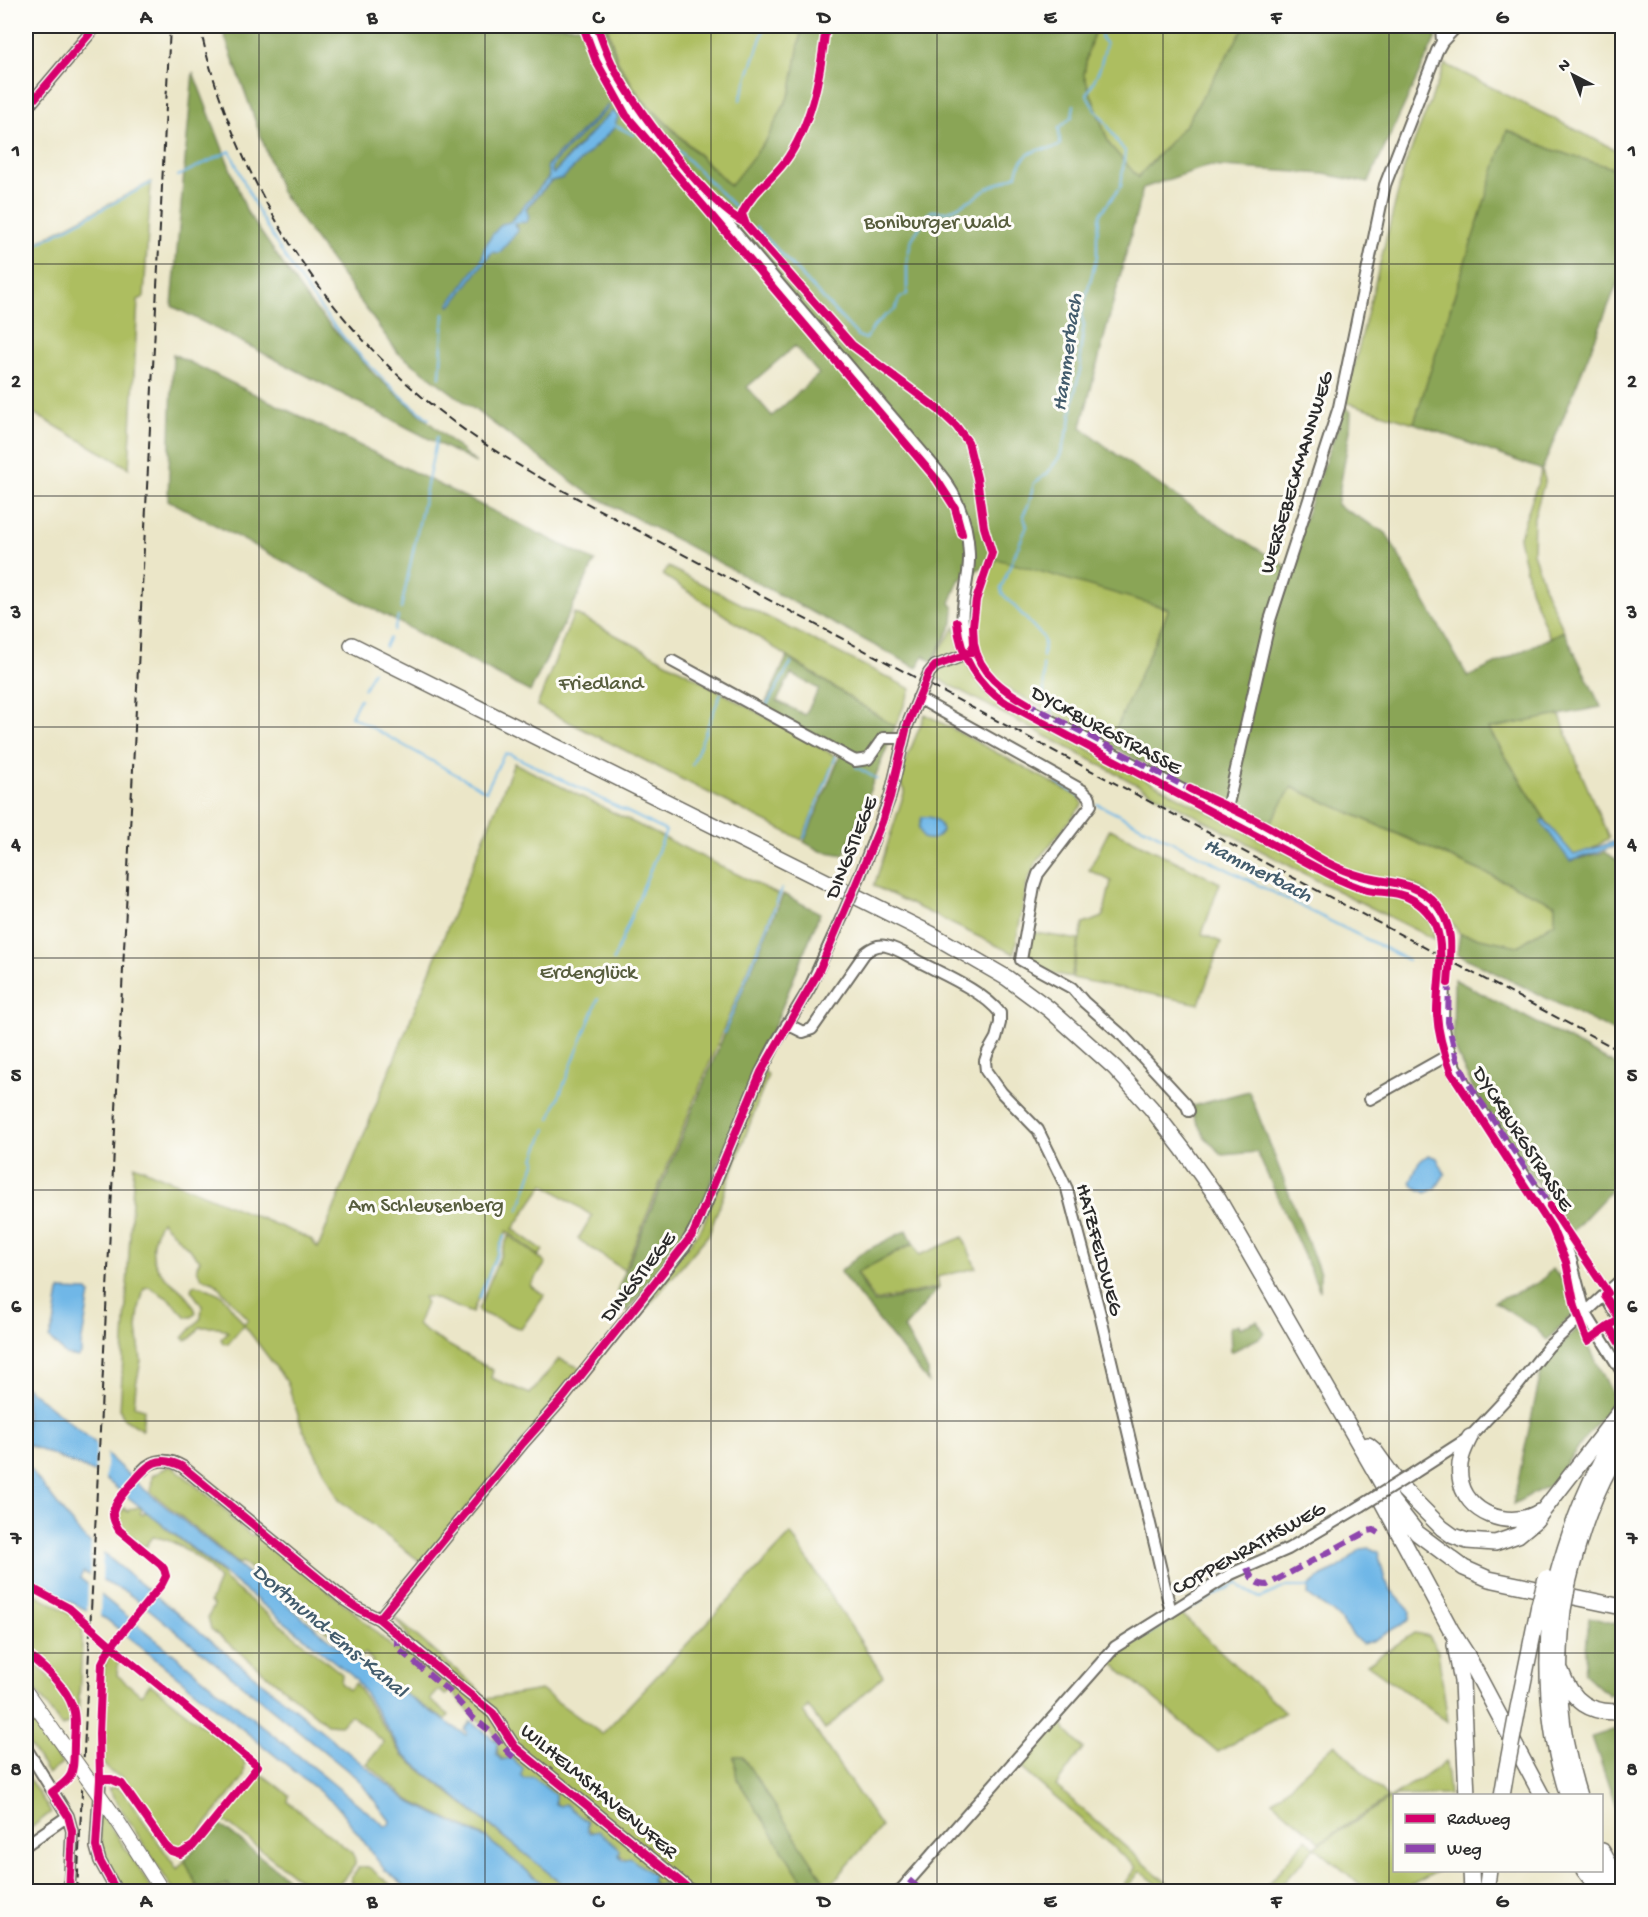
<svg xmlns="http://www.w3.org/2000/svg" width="1648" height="1917" viewBox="0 0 1648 1917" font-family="'Gochi Hand',sans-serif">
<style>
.green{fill:#adbe61;stroke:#6c7446;stroke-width:1.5}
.forest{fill:#8aa557;stroke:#5a6841;stroke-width:1.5;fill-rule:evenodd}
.water{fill:#6fb7e7;stroke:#4d7189;stroke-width:1.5;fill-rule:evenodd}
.pier{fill:#ebe6c8}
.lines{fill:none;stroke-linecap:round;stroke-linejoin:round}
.stream{stroke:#6fb7e7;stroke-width:2}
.minor-casing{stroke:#6e6c62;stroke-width:14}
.major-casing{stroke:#6e6c62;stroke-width:16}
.highway-casing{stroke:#6e6c62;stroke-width:18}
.minor{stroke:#fff;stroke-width:10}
.major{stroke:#fff;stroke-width:14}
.highway{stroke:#fff;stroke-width:15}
.rail{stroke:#2b2b2b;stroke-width:2;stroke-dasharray:9 4.5;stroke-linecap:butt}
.minor-bridge-casing{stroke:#6e6c62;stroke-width:14;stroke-linecap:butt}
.major-bridge-casing{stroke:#6e6c62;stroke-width:16;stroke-linecap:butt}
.highway-bridge-casing{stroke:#6e6c62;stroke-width:18;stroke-linecap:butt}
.minor-bridge{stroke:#fff;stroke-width:10}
.major-bridge{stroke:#fff;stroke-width:14}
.highway-bridge{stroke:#fff;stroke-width:15}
.quiet{stroke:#8e44ad;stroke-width:6;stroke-dasharray:12 6;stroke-linecap:butt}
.cycleway-casing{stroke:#fdfcf7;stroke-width:11}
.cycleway{stroke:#d6006c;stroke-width:8}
.grid{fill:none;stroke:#2b2b2b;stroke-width:1.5;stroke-opacity:0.55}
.labels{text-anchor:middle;stroke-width:6;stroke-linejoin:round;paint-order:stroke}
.park-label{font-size:21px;fill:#585e3e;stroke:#fdfcf7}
.street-label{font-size:21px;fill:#2b2b2b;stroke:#fdfcf7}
.water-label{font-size:22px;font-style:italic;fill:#435c6d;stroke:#fdfcf7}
.neatline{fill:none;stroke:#2b2b2b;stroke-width:2}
.grid-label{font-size:20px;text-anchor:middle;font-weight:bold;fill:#2b2b2b}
</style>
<rect width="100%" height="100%" fill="#fdfcf7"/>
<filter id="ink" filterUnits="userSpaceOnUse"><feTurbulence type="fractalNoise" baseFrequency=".0167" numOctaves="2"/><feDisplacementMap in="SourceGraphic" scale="12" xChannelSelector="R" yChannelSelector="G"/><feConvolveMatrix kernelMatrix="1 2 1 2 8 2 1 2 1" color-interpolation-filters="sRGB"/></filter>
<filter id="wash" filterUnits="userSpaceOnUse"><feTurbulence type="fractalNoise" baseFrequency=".008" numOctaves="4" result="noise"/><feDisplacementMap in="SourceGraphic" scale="24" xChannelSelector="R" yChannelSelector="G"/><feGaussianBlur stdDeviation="1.35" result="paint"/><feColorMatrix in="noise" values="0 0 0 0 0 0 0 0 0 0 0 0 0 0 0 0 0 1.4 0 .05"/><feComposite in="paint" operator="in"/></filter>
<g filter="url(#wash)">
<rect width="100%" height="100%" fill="#ebe6c8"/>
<!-- green -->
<path class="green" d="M607 26H802L791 91 767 139 731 186 640 97 618 61Z
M1096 26H1245L1186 124 1138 178 1109 144 1084 75 1087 55Z
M1445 64 1622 153V171L1553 150 1507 131 1414 423 1345 402 1404 168Z
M151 182 144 297 138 300 129 468 26 409V248Z
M1542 470 1545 480 1534 517 1533 552 1546 592 1564 631 1550 638 1530 589 1519 538Z
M997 558 1169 609 1109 745 998 683 977 653 979 595Z
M668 567 911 689 895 727 663 575Z
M574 613 687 673 836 756 802 840 537 706Z
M955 627 962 653 936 661 939 651Z
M964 660 984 691 1000 703 1363 893C1396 898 1428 899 1435 940L1318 881 931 675 947 666Z
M925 714 1079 797 1083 804 1037 861 1027 883 1014 954 874 886 905 790 898 780Z
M1560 715 1579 768 1609 838 1572 862 1488 728Z
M514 763 779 895 624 1270 578 1239 592 1216 544 1184 513 1229 543 1250 539 1256 507 1231 472 1313 431 1297H423L426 1303 417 1325 434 1337 493 1370 491 1378 530 1394 559 1359 583 1369 421 1562 339 1500 302 1427 287 1382 244 1325 228 1344 223 1343 221 1339 228 1332 219 1327H200L191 1338 186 1340 183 1338 201 1318 202 1306 191 1290 193 1285 202 1286 222 1295 244 1324 248 1319 214 1282 202 1278 198 1272 197 1266 200 1260 161 1221C157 1228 155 1234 153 1243 148 1281 188 1283 196 1313L192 1317H186L169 1299 149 1287 144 1288 139 1309 137 1328 141 1361 136 1385 134 1406 144 1409 142 1430 124 1419 120 1410 134 1165 310 1239 318 1248Z
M1291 787 1555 904V922L1518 946 1460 934C1445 914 1431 888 1404 881 1386 877 1367 878 1349 871 1321 859 1294 841 1267 828Z
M1110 829 1220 883 1202 934 1221 942 1199 1004 1072 978 1083 924 1103 917 1111 881 1089 870Z
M1031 932 1079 940 1071 977 1051 973 1026 959Z
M764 1071 768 1075 709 1234 634 1323 632 1318 702 1227Z
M509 1235 546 1263 530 1286 545 1295 521 1329 479 1312 478 1310Z
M963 1237 976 1268 937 1277 939 1287 875 1301 857 1272 914 1244 919 1255Z
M169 1466 176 1469 231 1515 230 1518 251 1535 258 1534 351 1609 396 1651 409 1637 392 1615 475 1686 486 1699 541 1690 602 1734 791 1534 883 1676 825 1730 808 1706 803 1712 881 1827 828 1888 742 1756H734L737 1779 809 1891 673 1892 664 1884 658 1886 587 1828V1822L565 1804 560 1806 554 1802 533 1778 526 1780 498 1755 497 1742 492 1730 473 1716 451 1691 445 1695 439 1690 430 1700 449 1715 445 1720 366 1669 373 1661 365 1653 358 1657 242 1562 239 1564 151 1492 152 1476Z
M140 1507 142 1509 140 1513 143 1515 145 1512 148 1513 223 1575 225 1580 342 1674 341 1683 349 1690 355 1683 403 1756 571 1891H552L485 1837 409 1800 367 1764 384 1742 351 1715 340 1725 327 1724 211 1629 208 1617 214 1606 210 1602 219 1580C208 1562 174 1538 153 1537L148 1542 147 1546H143L121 1528 119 1516 124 1508 128 1512 130 1509Z
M26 1589 66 1611 83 1626 78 1715C71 1685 48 1668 26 1649Z
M1181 1614 1285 1712 1218 1752 1112 1663 1118 1654Z
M1414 1633 1429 1636 1438 1651 1448 1722 1367 1664Z
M112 1650 119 1658 117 1675 141 1695 150 1684 239 1755 245 1763 244 1777 197 1835 185 1846 180 1847 172 1845 122 1777 112 1773 103 1764 104 1668 108 1655Z
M26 1656C50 1676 65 1690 71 1722L62 1727 26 1676Z
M26 1707 40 1726 62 1764 48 1774 26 1740Z
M1060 1716 1066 1731 1083 1748 1056 1786 1176 1891H1166L1140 1871 1125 1891H1119L1136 1867 1019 1766 1018 1762Z
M1335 1744 1388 1798 1320 1842 1273 1801Z
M1446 1762 1449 1795 1394 1796V1870L1438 1871 1401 1891H1368L1315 1847 1276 1891H1262L1306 1839 1315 1847Z
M26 1774 51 1812 26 1832Z
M258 1776H264L289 1795 288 1802 352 1853 355 1860V1865L334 1891H314L222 1819V1815L254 1778Z
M115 1787 123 1791 177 1869 185 1860 198 1889 210 1891 227 1884 234 1891H174L108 1789Z
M97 1808 138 1866 152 1891H123L101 1851Z
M364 1867 370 1868 398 1891H363L352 1883 351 1878 358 1868Z
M289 1879 306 1891H279Z"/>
<!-- forest -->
<path class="forest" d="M221 26H606L617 62 639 97 730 186 767 139 791 91 802 26H1096L1087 55 1084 75 1109 144 1138 177 1186 124 1245 26H1434L1437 35 1368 183 1324 174 1208 166 1143 188 1081 427C1146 479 1215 523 1287 567L1345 407 1351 412 1350 430 1337 505 1386 533 1468 677 1564 631 1601 707 1488 729 1571 861 1605 852 1622 863V1002L1615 1032 1457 954 1460 934 1518 946 1555 922V904L1292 787 1267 828 1109 745 1169 609 997 559 959 580 950 603 954 608 953 623 932 662 924 655 917 668 585 491 398 353 281 192ZM608 105 609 107 555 161 551 168 553 174 570 154 613 111 614 128 563 178 551 181 514 223 518 229 495 251 492 252 450 306 449 304 510 223 549 177 547 165ZM795 346 819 374 772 416 747 387Z
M193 72 247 212 309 302 375 375 476 463 172 306Z
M1507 130 1553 150 1622 171V272L1542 470 1414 423Z
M173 354 595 561 530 692 168 500Z
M787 657 895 727 844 855 820 851 804 842 842 751 764 707ZM791 674 819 689 805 715 777 701Z
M783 894 820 913 694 1225 627 1312 617 1291Z
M1454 979 1622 1068V1179L1571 1233 1471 1085 1453 1044Z
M1249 1091 1320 1273V1291L1257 1152 1222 1155 1204 1136 1189 1107Z
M907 1230 913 1243 856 1273 874 1303 938 1289 904 1328 928 1371V1382L840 1272 861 1253Z
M1552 1269 1566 1283 1573 1314 1547 1340 1535 1328 1494 1302 1540 1282Z
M1257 1321 1265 1333 1259 1338 1231 1352 1230 1327 1239 1324 1240 1328Z
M1579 1327 1615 1399 1550 1485 1513 1504 1543 1363Z
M1589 1617 1622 1625V1689L1608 1695 1584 1673Z
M1622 1727V1808L1619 1816 1592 1737Z
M734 1756H742L831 1891H809L737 1779Z
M219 1824 289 1879 279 1891H234L227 1884 210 1891 198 1889 185 1860 211 1828Z"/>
<!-- water -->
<path class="water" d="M608 105 609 107 555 161 551 168 553 174 602 121 613 111 618 116 614 128 563 178 551 181 526 208 529 218 526 222 514 223 518 231 501 251 498 253 492 252 452 305 449 306V304L482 259 484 248 492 235 502 224 510 222 549 177 547 166Z
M922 817C933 816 941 821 942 831 937 839 932 841 923 838L919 828Z
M1541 820H1544L1574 855 1622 839V844L1570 861 1541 822Z
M1428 1155 1437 1158 1445 1174 1436 1188 1426 1193 1413 1186 1411 1181 1419 1162Z
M61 1290 88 1291 90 1294 81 1345V1354L78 1357 66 1355 49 1338 54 1325 59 1292Z
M26 1387 93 1441 139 1485 360 1664 466 1735 467 1732 464 1730 471 1721 497 1742 496 1754 501 1760 511 1758 523 1768 521 1775 524 1779 533 1777 555 1795V1804L560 1806 565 1804 587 1822V1830L590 1833 598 1831 620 1850 619 1855 622 1860 630 1858 653 1875 651 1881 655 1886 664 1884 673 1891H571L404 1755 356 1679 351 1675 99 1474 26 1444Z
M26 1464 82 1536 355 1758 408 1801 487 1839 552 1891H410L384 1869 338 1807 324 1795 106 1619 30 1583 26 1579ZM83 1572 126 1592 150 1610 358 1779 390 1821 389 1825 385 1826 80 1578Z
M1370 1548 1378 1552 1385 1580 1391 1590 1411 1612 1410 1620 1373 1641 1362 1644C1350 1635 1344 1621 1332 1612 1325 1606 1316 1602 1308 1595L1309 1587 1322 1576 1337 1569 1361 1549Z"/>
<!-- pier -->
<path class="pier" d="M96 1440 107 1450 105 1482 95 1475Z
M91 1539 103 1549 102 1583 89 1577Z
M88 1580 101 1591 100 1620 87 1613Z"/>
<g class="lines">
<!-- stream -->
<path class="stream" d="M740 100 765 26
M614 125 634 135
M666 138 734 206
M178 176 230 151C242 177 253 204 268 229 309 301 364 368 429 419
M756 227 858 336 866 339 874 326 886 315 895 310 899 299 907 294V258L912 239 928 214 932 211 947 212 974 198 988 188 1017 175C1019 161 1027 152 1042 149 1050 148 1053 150 1060 145L1059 128 1072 117 1074 105
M26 250 151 183
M440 377 444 314
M1018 547 1027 526 1023 515 1029 504 1034 483 1047 474 1060 456 1070 424 1073 400 1081 366 1080 353 1084 325 1081 315 1097 256V236L1100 214 1121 186 1125 151C1115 141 1111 129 1103 119 1096 110 1091 106 1087 95L1100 68 1106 44 1101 38 1103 26
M1017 549 1001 588 1002 593 1042 636 1044 642 1043 657
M401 609 437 437
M394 630 398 617
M385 647 389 638
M1043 664 1044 693 1053 712
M364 689 373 671
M360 699 351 716 486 791 502 758 505 754H510L666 831 613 961
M765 708 791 663
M692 765 721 693
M856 767 877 779
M1057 783 1082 797
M1097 804 1408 960
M804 838 836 756
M724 1033 782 889
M550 1119 598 999
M519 1210 536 1160 534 1159 546 1129
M479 1298 505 1235
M1114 1656 1180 1614 1238 1583 1245 1590 1260 1598 1285 1587H1309"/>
</g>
</g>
<g filter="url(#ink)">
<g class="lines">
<!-- minor casing -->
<g class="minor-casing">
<path id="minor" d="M591 26 618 87 644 125 937 470C958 495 968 522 969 554 970 573 964 591 963 609 959 650 983 684 1017 703L1257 829 1338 873 1359 882 1406 890 1420 898 1433 909 1441 923 1445 937 1443 1023 1447 1043 1455 1067 1472 1096 1558 1226 1571 1260 1585 1312 1622 1372
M1441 26 1442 42
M26 109 96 26
M672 661 855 761 868 759 883 738H903
M918 698 1082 790 1090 798 1091 805 1038 874 1034 886 1021 960 1072 988 1084 1002 1124 1037 1186 1104 1189 1111
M1226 813 1270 620 1339 407 1385 185 1437 51 1442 42 1457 26
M861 873 890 797 907 726 929 673 935 666 970 653
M787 1024 803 1032 812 1029 865 953C871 948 878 944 886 946 896 948 907 955 916 960 942 974 982 990 1000 1013V1023L996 1038 988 1052 985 1061 986 1071 1002 1093 1038 1130 1067 1189 1100 1314 1171 1612
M1370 1099 1450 1054
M1605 1296 1622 1324
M142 1471C153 1458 169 1458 183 1467L345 1600 357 1608 379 1619 457 1684 493 1713 515 1747 693 1892
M1414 1473 1470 1437 1516 1388 1549 1346 1622 1279
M379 1619 523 1443 564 1397 685 1246 698 1223 761 1072 776 1043 809 989 841 919
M26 1748 68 1816 72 1831 69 1892
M100 1779 96 1847 100 1861 117 1892
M26 1845 68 1816
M899 1892 1115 1647 1231 1574 1288 1549 1361 1506"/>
</g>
<!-- major casing -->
<g class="major-casing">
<path id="major" d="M26 1692 57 1736
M115 1817 163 1892"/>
</g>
<!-- highway casing -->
<g class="highway-casing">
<path id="highway" d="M352 645 931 934 1007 978 1049 1009 1115 1068 1151 1108 1182 1148 1217 1197 1392 1501 1417 1533 1464 1568 1489 1579 1622 1607
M1470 1437C1463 1451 1458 1462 1460 1477 1464 1514 1510 1530 1539 1512
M1368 1445 1374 1450 1400 1486 1442 1528 1453 1536 1467 1541 1495 1543 1518 1535 1536 1520 1622 1409
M1379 1496 1451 1630 1467 1655 1542 1796
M1556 1580C1571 1525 1590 1474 1622 1426
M1568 1583C1580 1533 1594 1491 1621 1447
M1551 1608C1544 1672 1548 1734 1568 1796
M1563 1610C1556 1681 1558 1728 1579 1796
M1455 1645 1462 1681 1467 1796
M1561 1671C1572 1701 1590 1715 1622 1711
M1518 1708 1539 1605
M1502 1796 1506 1772
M1602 1851 1622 1887
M1471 1870 1472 1892
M1584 1870 1601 1892
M1600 1870 1614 1892
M1486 1892 1489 1870"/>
</g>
<!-- minor -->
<use href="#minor" class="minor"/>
<!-- major -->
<use href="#major" class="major"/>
<!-- highway -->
<use href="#highway" class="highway"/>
<!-- rail -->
<path class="rail" d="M200 26C206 57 216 87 227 117 270 230 340 330 433 406 477 442 525 470 575 497L1622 1052
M77 1892 170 26"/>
<!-- minor-bridge casing -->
<g class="minor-bridge-casing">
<path id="minor-bridge" d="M841 919 861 873
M1361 1506 1414 1473"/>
</g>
<!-- major-bridge casing -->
<g class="major-bridge-casing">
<path id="major-bridge" d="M57 1736 115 1817"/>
</g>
<!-- highway-bridge casing -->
<g class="highway-bridge-casing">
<path id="highway-bridge" d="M1539 1605 1546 1578
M1551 1608 1556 1580
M1563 1610 1568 1583
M1506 1772 1518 1708"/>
</g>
<!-- minor-bridge -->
<use href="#minor-bridge" class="minor-bridge"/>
<!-- major-bridge -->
<use href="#major-bridge" class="major-bridge"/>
<!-- highway-bridge -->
<use href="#highway-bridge" class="highway-bridge"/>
<!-- quiet -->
<path class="quiet" d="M1025 702 1195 792
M1449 980 1448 1022 1457 1060 1471 1087 1552 1208
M1247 1568C1252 1579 1254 1584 1267 1585L1368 1531 1374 1530 1379 1533
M397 1634V1648L450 1692 472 1717 491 1732 508 1752 518 1761
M909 1880 923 1892"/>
<!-- cycleway casing -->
<g class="cycleway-casing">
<path id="cycleway" d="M583 26 596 61 626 115 937 480 955 508 962 534
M597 26C603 43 609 61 619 77 641 114 707 204 745 223
M26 109 96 26
M957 622C960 656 977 685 1006 703L1338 879C1348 883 1357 888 1368 890 1384 893 1398 891 1413 900 1455 925 1436 974 1437 1014 1438 1034 1444 1054 1451 1072L1552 1228 1566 1262 1575 1307 1588 1341 1609 1326
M974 644C979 673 1003 690 1028 704
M1190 789C1216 802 1243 813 1268 827 1298 844 1327 867 1361 876 1388 884 1415 880 1436 904 1456 928 1450 954 1448 983
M1550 1206 1608 1293 1605 1296 1620 1319 1609 1326 1622 1348
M26 1585 69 1608 123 1656 258 1766 193 1846 180 1854 171 1851 165 1845 122 1784 111 1779H100
M379 1619 523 1443 564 1397 693 1234 761 1072 818 973 851 896 882 822 890 797 907 726 929 673 935 666 970 653 974 644 973 626 976 600 992 553 984 527 977 478 968 442 956 426 939 410 852 345 746 225 742 214C752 191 776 177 789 156 814 118 821 69 826 26
M26 1653C43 1667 66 1685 73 1708 77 1720 74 1733 74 1745 73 1772 76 1776 52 1792L68 1816 72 1831 69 1892
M117 1892 100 1861 96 1847 100 1779 99 1734 102 1663 109 1649 162 1584 166 1576 164 1569 161 1565 119 1530C116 1525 112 1519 113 1512 115 1503 122 1495 128 1488 145 1469 155 1451 183 1467L345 1600 357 1608 379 1619 457 1684 493 1713 515 1747 693 1892"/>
</g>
<!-- cycleway -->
<use href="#cycleway" class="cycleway"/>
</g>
</g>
<!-- grid -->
<path class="grid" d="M259 26V1892M485 26V1892M711 26V1892M937 26V1892M1163 26V1892M1389 26V1892M26 264H1622M26 496H1622M26 727H1622M26 958H1622M26 1190H1622M26 1421H1622M26 1653H1622"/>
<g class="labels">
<!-- park labels -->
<g class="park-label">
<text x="937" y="228">Boniburger Wald</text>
<text x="601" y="689">Friedland</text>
<text x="588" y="978">Erdenglück</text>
<text x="426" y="1211">Am Schleusenberg</text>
</g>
<!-- street labels -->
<g class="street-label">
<text transform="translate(1295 472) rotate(-73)" y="7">WERSEBECKMANNWEG</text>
<text transform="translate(1107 729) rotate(28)" y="7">DYCKBURGSTRASSE</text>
<text transform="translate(850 847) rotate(-68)" y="7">DINGSTIEGE</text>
<text transform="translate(1524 1138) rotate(57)" y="7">DYCKBURGSTRASSE</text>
<text transform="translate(1101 1249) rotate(75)" y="7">HATZFELDWEG</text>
<text transform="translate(637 1276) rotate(-52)" y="7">DINGSTIEGE</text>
<text transform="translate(1248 1547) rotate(-29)" y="7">COPPENRATHSWEG</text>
<text transform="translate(600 1790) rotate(40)" y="7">WILHELMSHAVENUFER</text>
</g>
<!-- water labels -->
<g class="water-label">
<text transform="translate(1065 352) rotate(-82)" y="8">Hammerbach</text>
<text transform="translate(1259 868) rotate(27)" y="8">Hammerbach</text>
<text transform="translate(331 1629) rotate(40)" y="8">Dortmund-Ems-Kanal</text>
</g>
</g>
<!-- margin -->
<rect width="1648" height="1917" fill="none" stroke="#fdfcf7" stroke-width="66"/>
<!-- legend -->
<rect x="1393" y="1794" width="210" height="78" fill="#fdfcf7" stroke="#a9a8a5" stroke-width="1.5"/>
<rect x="1405" y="1814" width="30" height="9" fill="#d6006c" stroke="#a9a8a5" stroke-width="1.5"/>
<text x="1447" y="1824" font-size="18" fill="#2b2b2b">Radweg</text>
<rect x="1405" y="1844" width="30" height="9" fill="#8e44ad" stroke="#a9a8a5" stroke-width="1.5"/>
<text x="1447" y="1854" font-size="18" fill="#2b2b2b">Weg</text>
<!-- north arrow -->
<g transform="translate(1573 75) rotate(318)" stroke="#fdfcf7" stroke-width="4.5" paint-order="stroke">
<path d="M0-4.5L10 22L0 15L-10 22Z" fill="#2b2b2b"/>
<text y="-9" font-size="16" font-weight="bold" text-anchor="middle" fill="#2b2b2b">N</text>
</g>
<rect x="33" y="33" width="1582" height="1851" class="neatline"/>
<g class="grid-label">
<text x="146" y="23">A</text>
<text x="372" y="23">B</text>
<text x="598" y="23">C</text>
<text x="824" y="23">D</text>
<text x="1050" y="23">E</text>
<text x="1276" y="23">F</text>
<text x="1502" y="23">G</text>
<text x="16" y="156">1</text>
<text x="1632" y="156">1</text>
<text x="16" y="387">2</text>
<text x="1632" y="387">2</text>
<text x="16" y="618">3</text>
<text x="1632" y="618">3</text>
<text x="16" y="850">4</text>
<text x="1632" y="850">4</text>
<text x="16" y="1081">5</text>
<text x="1632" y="1081">5</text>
<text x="16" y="1312">6</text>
<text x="1632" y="1312">6</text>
<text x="16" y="1544">7</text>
<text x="1632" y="1544">7</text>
<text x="16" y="1775">8</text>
<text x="1632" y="1775">8</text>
<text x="146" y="1907">A</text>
<text x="372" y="1907">B</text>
<text x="598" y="1907">C</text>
<text x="824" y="1907">D</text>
<text x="1050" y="1907">E</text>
<text x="1276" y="1907">F</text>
<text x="1502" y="1907">G</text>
</g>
</svg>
